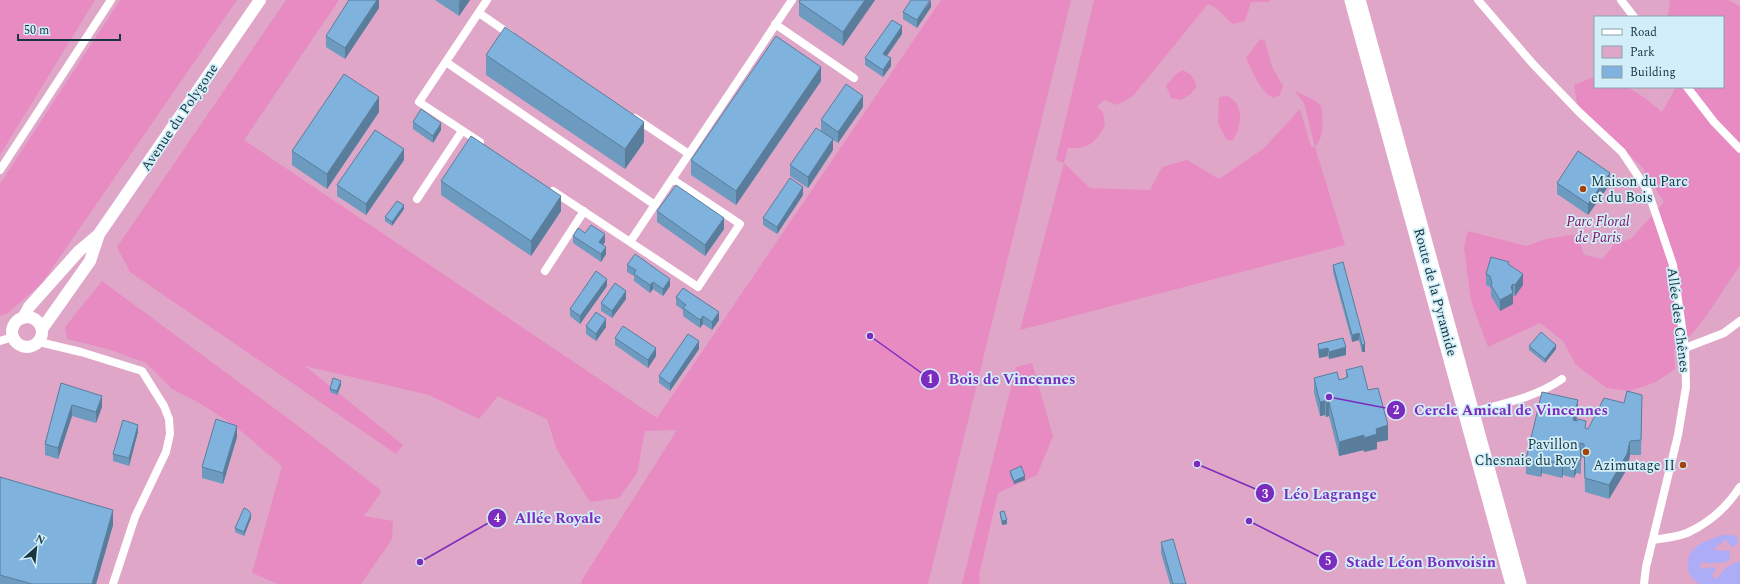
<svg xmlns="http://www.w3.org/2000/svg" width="1740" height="584" viewBox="0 0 1740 584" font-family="Spectral,serif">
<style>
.green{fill:#e0a6c7;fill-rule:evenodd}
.forest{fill:#e78bc2}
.water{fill:#adacf6}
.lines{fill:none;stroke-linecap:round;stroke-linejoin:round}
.service{stroke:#fff;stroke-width:8}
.pedestrian{stroke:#fff;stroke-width:12}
.tertiary{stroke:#fff;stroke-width:21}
.wall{fill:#6d9abf}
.shaded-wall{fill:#597d9b}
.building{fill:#7fb3de;stroke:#597d9b}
.poi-dot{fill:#a54208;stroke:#d2eef9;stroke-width:1.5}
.labels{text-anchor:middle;stroke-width:3.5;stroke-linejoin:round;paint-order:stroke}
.street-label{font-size:14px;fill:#173641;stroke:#d2eef9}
.poi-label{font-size:14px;fill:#173641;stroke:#d2eef9;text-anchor:end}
.park-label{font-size:14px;font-style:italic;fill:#7f105e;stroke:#d2eef9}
.leader{fill:none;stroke:#7b2cbf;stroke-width:1.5}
.callout-dot{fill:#7b2cbf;stroke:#d2eef9;stroke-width:1.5}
.mark-label{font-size:12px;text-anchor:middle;font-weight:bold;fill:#fff}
.callout-label{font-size:15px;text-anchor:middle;font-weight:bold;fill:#7b2cbf;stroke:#d2eef9;stroke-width:3.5;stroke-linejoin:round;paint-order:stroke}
</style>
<rect width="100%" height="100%" fill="#ace6fc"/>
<!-- green -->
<path class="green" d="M0 0H1740V584H0ZM1595 17H1723V87H1595Z"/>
<!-- forest -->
<path class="forest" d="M0 0H95L0 155Z
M120 0H237L42 283 8 313 0 316V184Z
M286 0H339L244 140 657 418 941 0H1071L928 584H581L582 580 677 430 645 431 637 473 619 498 590 502 557 450 547 419 498 396 479 419 429 395 305 366 403 445 396 454 130 272 117 247Z
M1094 0H1269V2H1251L1245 21 1233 24C1224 17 1219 8 1208 4L1133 96 1117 105 1105 100 1097 106 1103 113 1105 126C1095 143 1089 149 1068 148L1064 163 1090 188 1150 190 1162 167 1187 160 1219 179 1263 149 1300 109 1311 147H1315L1304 103 1294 90 1317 102 1321 106C1323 121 1325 135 1315 147L1345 245 1020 330 1064 163 1056 160Z
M1670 0H1728L1740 6V265L1711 309 1694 332 1674 350 1675 369 1656 382 1639 388 1629 391 1607 388 1576 365 1563 341 1540 323 1488 347 1471 301 1464 247 1468 231 1526 246 1546 239 1577 234 1584 255 1603 259 1614 244 1631 239 1664 202 1642 167 1577 104 1574 85 1591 78 1595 79V87H1627L1645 98 1662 112 1676 87H1723V17H1668Z
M1260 39 1265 41 1272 67 1283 86 1280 95 1274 98C1258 90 1254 73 1246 58Z
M1183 70 1191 75 1197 86 1191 94 1181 100 1171 98 1166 86 1175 75Z
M1227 96C1245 104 1242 127 1232 141L1226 139 1218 123 1219 97Z
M102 281 297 425 382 491 364 516 393 521 392 539 361 584H278L252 573 282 466 235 426 196 401 172 389 146 363 108 349 67 339 65 327Z
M1032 363 1053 436 1037 475 998 493 979 575 980 584H962L1016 367Z"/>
<!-- water -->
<path class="water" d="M1724 535H1732L1737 537 1738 543 1733 547 1731 546 1724 539 1722 543 1715 547V550L1729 551 1730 560C1721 564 1711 564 1701 562L1700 569 1710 567 1715 568V571L1712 576 1716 579 1727 567 1740 561V584H1699C1692 579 1688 574 1688 566 1686 546 1709 539 1724 535Z"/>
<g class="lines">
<!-- service -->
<path class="service" d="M1478 0 1533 64 1579 112 1622 152 1648 191 1673 265 1685 348 1686 387 1678 435 1646 567 1644 584
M1621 0 1634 17
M479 13 511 35
M775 24 854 78
M446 62 655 205
M1687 87 1714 122 1740 149
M635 118 689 154
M480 142 419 102 487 0
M0 170 111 0
M553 191 630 242 792 0
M417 199 462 131
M630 242 698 287 740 224 672 179
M545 271 584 211
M0 341 13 337
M39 342 81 352 142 371 164 406 169 419 170 434 166 452 135 517 113 584
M1685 348 1724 333 1740 321
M1469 413C1501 404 1535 398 1562 379
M1653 540C1664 538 1677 537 1687 533 1709 523 1727 507 1740 487"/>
<!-- pedestrian -->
<path class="pedestrian" d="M12 332a15 15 0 1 1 30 0a15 15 0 1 1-30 0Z
M23 318 29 307 79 251 98 235
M42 329 90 261 99 234 260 0"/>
<!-- tertiary -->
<path class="tertiary" d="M1355 0 1516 584"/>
</g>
<!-- wall -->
<path class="wall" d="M379 0V8L345 59 326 47V36Z
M435 0H470L459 16Z
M800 0H875L843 46 799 16V2Z
M931 7 917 28 903 19V12Z
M902 34 887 56 891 66 883 77 865 65V58Z
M486 55 644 142 625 169 486 75Z
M821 81 736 205 691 175V160Z
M863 107 838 143 833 140V150L808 188 790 176V165L821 131V120Z
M379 112 327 189 292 165V151Z
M413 122 441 130 433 143 413 129Z
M404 160 366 215 337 196V185Z
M441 181 561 211 531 256 441 195Z
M1557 183 1610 184 1588 215 1557 194Z
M803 195 777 234 763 225V218Z
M404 209 392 226 385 221V217Z
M657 211 724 229 705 256 657 222Z
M585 233 605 242 603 245 606 254 601 262 573 243V236Z
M1343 262 1365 352H1362L1359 340 1352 342 1333 272V265Z
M627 265 670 286 663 296 653 289 650 293 634 281V276L627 272Z
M1509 265 1523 285 1515 296 1513 295V304L1500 311 1491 296V290L1490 287 1486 285V274Z
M607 286 580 324 570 316V309Z
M676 297 719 320 712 330 703 324 700 328 683 316V310L676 305Z
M626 299 612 318 601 311V303Z
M586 326 606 327 596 341 586 334Z
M615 338 656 356 648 368 615 345Z
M1318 344 1346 355 1329 359 1328 356 1319 358 1318 352Z
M1529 346 1556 349 1545 363 1529 350Z
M699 349 670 391 659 383V376Z
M1346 370 1368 390 1388 440 1377 442V449L1364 452V450L1339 456 1329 416 1326 417 1325 415 1320 416 1314 393V378L1339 380 1346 378Z
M61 383 102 407 96 423 72 416 58 459 45 455V444Z
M341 385 337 395 330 392V389Z
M1642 409 1641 455H1630L1627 469 1609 499 1585 492 1584 458 1581 457V474L1576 473 1574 478 1563 475 1562 478 1542 473 1541 477 1526 474V459L1578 414 1576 421 1586 429H1588Z
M138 432 129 466 113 461V454Z
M237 437 223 484 202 478V467Z
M1010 471 1025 480 1014 484 1010 475Z
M0 477 113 525 96 584H0Z
M1000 512 1007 524 1002 525 1000 516Z
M251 518 244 536 235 532V528Z
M1161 542 1186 584H1170L1161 553Z"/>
<!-- shaded-wall -->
<path class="shaded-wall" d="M377 0H379V8L345 59V48Z
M460 0H470L459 16V2Z
M865 0H875L843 46V32Z
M931 0V7L917 28V20Z
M902 26V34L883 61V54Z
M891 58V66L883 77V70Z
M821 67V81L736 205V191Z
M863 96V107L838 143V132Z
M379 97V112L327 189V174Z
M644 122V142L625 169V149Z
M441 123V130L433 143V136Z
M833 139V150L808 188V177Z
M404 149V160L366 215V204Z
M1610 173V184L1588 215V204Z
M803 187V195L777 234V227Z
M561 196V211L531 256V241Z
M404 205V209L392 226V222Z
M724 218V229L705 256V245Z
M605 234V242L599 250V242Z
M606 247V254L601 262V254Z
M1523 274V285L1515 296V285Z
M607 279V286L580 324V316Z
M670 279V286L663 296V289Z
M653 282V289L650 293V285Z
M1513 284V304L1500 311V300Z
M626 291V299L612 318V311Z
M719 312V320L712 330V322Z
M703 316V324L700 328V320Z
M606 319V327L596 341V334Z
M1359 333V340L1352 342V335Z
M699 341V349L670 391V384Z
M1365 344V352H1362V345Z
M1556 345V349L1545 363V359Z
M1346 347V355L1329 359V352Z
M656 348V356L648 368V360Z
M1328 348V356L1319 358V350Z
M341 381V385L337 395V391Z
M102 396V407L96 423V412Z
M1578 400V414L1573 434V420Z
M1325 401V415L1320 416V402Z
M1329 402V416L1326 417V403Z
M72 405V416L58 459V448Z
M138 425V432L129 466V458Z
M1388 425V440L1377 442V449L1364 452V438L1376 429Z
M237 426V437L223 484V473Z
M1364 435V450L1339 456V442Z
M1630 441V455L1627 469 1609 499V485Z
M1576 458V473L1574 478V464Z
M1542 459V473L1541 477V463Z
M1563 461V475L1562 478V464Z
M1025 476V480L1014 484V481Z
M113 510V525L96 584H92Z
M251 514V518L244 536V532Z
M1007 520V524L1002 525V521Z"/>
<!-- building -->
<path class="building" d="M349 0H377L345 48 326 36Z
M800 0H865L843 32 799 2Z
M911 0H930L917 20 903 12Z
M892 20 902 26 883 54 891 58 883 70 865 58Z
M505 27 644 122 625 149 486 55Z
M776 36 821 67 736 191 691 160Z
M344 74 379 97 327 174 292 151Z
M846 84 863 96 838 132 821 120Z
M421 109 441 123 433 136 413 122Z
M816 128 833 139 808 177 790 165Z
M375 130 404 149 366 204 337 185Z
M471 136 561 196 531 241 441 181Z
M1578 151 1610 173 1588 204 1557 183Z
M790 178 803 187 777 227 763 218Z
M676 185 724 218 705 245 657 211Z
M397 201 404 205 392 222 385 217Z
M591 225 605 234 599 242 606 247 601 254 573 236 578 228 585 233Z
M635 254 670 279 663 289 653 282 650 285 634 274 636 270 627 265Z
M1491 257 1509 262 1508 264 1523 274 1515 285 1513 284 1511 287 1513 293 1500 300 1491 285 1492 283 1490 276 1486 274Z
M1343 262 1365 344 1362 345 1359 333 1352 335 1333 265Z
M596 271 607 279 580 316 570 309Z
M615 283 626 291 612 311 601 303Z
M683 288 719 312 712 322 703 316 700 320 683 308 686 305 676 297Z
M596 312 606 319 596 334 586 326Z
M623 326 656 348 648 360 615 338Z
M1541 332 1556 345 1545 359 1529 346Z
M688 334 699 341 670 384 659 376Z
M1343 338 1346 347 1329 352 1328 348 1319 350 1318 344Z
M1362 366 1368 390 1378 388 1388 425 1376 429 1377 434 1364 438V435L1339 442 1329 402 1326 403 1325 401 1320 402 1314 378 1337 372 1339 380 1348 377 1346 370Z
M333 378 341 381 337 391 330 389Z
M61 383 102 396 96 412 72 405 58 448 45 444Z
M1627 391 1642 395 1641 440 1630 441 1627 454 1609 485 1585 478 1584 444 1580 443 1581 460 1576 458 1574 464 1563 461 1562 464 1542 459 1541 463 1526 459 1542 392 1578 400 1573 420 1577 421 1578 419 1586 421 1585 428 1588 429 1604 398 1624 403Z
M216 419 237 426 223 473 202 467Z
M123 420 138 425 129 458 113 454Z
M1021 466 1025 476 1014 481 1010 471Z
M0 477 113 510 92 584H32L0 575Z
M244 508 248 510 251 514 244 532 235 528Z
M1004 511 1007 520 1002 521 1000 512Z
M1173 539 1186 584H1173L1161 542Z"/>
<!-- markers -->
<g class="poi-dot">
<circle cx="1583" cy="189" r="4"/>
<circle cx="1586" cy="452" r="4"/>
<circle cx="1683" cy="465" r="4"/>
</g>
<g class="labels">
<!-- street labels -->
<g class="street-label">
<text transform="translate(179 117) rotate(-56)" y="5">Avenue du Polygone</text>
<text transform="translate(1436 292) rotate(75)" y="5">Route de la Pyramide</text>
<text transform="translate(1679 320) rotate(83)" y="5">Allée des Chênes</text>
</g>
<!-- poi labels -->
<g class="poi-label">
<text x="1591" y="186" text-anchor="start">Maison du Parc<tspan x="1591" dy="16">et du Bois</tspan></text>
<text x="1578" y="449">Pavillon<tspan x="1578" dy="16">Chesnaie du Roy</tspan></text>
<text x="1675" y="470">Azimutage II</text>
</g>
<!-- park labels -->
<g class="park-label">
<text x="1598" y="226">Parc Floral<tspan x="1598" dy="16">de Paris</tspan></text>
</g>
</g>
<!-- callouts -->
<path class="leader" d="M870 336L930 379M1329 397L1396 410M1197 464L1265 493M420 562L497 518M1249 521L1328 561"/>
<g class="callout-dot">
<circle cx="870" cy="336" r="4"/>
<circle cx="1329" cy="397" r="4"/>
<circle cx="1197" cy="464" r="4"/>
<circle cx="420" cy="562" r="4"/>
<circle cx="1249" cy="521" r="4"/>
<circle cx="930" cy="379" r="10"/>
<circle cx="1396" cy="410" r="10"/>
<circle cx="1265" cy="493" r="10"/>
<circle cx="497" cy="518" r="10"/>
<circle cx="1328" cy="561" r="10"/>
</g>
<g class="mark-label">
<text x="930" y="383">1</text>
<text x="1396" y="414">2</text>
<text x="1265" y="498">3</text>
<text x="497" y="522">4</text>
<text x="1328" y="565">5</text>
</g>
<g class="callout-label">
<text x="1012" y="384">Bois de Vincennes</text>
<text x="1511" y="415">Cercle Amical de Vincennes</text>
<text x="1330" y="499">Léo Lagrange</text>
<text x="558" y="523">Allée Royale</text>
<text x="1421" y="567">Stade Léon Bonvoisin</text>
</g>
<!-- legend -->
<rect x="1594" y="16" width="130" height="72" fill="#d2eef9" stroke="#87a4af"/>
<rect x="1602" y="29" width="20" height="6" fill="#ffffff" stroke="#87a4af"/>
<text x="1630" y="36" font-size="12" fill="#173641">Road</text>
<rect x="1602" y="46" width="20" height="12" fill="#e0a6c7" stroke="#87a4af"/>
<text x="1630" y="56" font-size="12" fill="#173641">Park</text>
<rect x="1602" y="66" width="20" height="12" fill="#7fb3de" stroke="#87a4af"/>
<text x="1630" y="76" font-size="12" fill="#173641">Building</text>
<!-- north arrow -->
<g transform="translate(36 548) rotate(27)" stroke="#d2eef9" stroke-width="3" paint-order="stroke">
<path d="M0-3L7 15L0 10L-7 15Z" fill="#173641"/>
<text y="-6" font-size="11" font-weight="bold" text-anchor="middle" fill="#173641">N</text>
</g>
<!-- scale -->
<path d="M18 34v6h102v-6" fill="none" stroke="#173641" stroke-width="2"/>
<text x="24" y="34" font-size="12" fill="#173641" stroke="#d2eef9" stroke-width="3" paint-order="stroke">50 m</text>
</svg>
